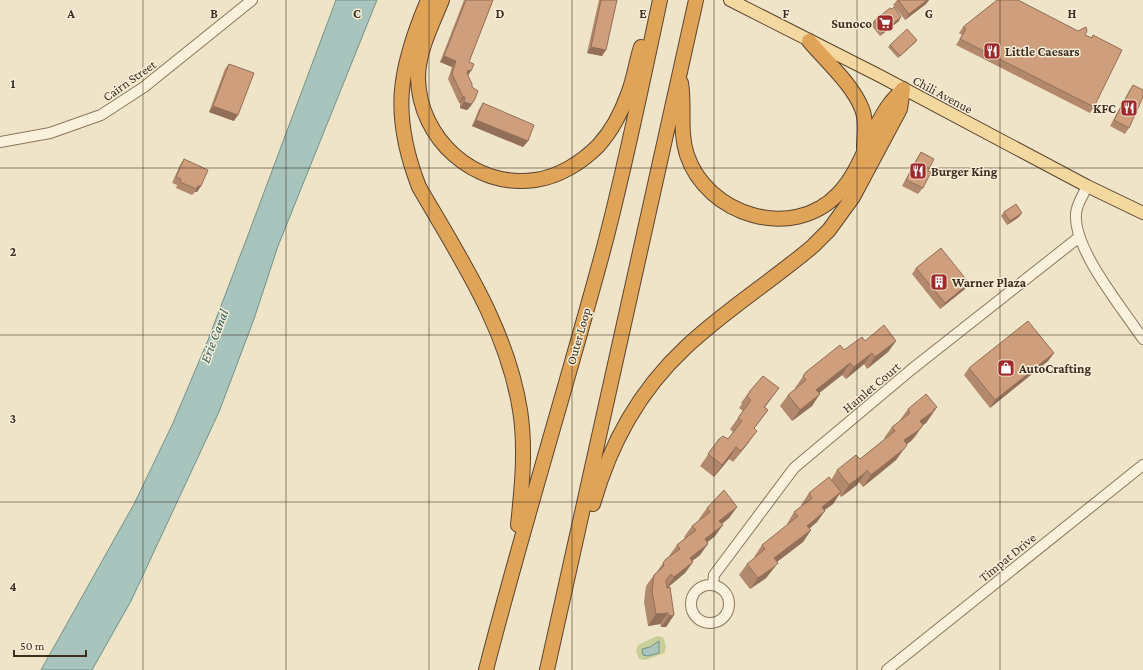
<svg xmlns="http://www.w3.org/2000/svg" width="1143" height="670" viewBox="0 0 1143 670" font-family="'Crimson Pro',serif">
<style>
.green{fill:#c9cf9b}
.water{fill:#a9c4bc;stroke:#6f938a}
.lines{fill:none;stroke-linecap:round;stroke-linejoin:round}
.minor-casing{stroke:#8d765c;stroke-width:12}
.major-casing{stroke:#5b4430;stroke-width:14}
.highway-casing{stroke:#5b4430;stroke-width:16}
.minor{stroke:#faf1dc;stroke-width:10}
.major{stroke:#f3d9a0;stroke-width:12}
.highway{stroke:#e0a458;stroke-width:14}
.wall{fill:#b2896c}
.shaded-wall{fill:#916f58}
.building{fill:#cf9f7d;stroke:#916f58}
.grid{fill:none;stroke:#3d2e20;stroke-width:1;stroke-opacity:0.55}
.labels{text-anchor:middle;stroke-width:3;stroke-linejoin:round;paint-order:stroke}
.poi-label{font-size:13px;font-weight:bold;fill:#3d2e20;stroke:#f7eed8;text-anchor:start}
.street-label{font-size:13px;fill:#3d2e20;stroke:#f7eed8}
.water-label{font-size:14px;font-style:italic;fill:#2f5d5a;stroke:#f7eed8}
.grid-label{font-size:13px;text-anchor:middle;font-weight:bold;fill:#3d2e20;stroke:#f7eed8;stroke-width:3;stroke-linejoin:round;paint-order:stroke}
</style>
<rect width="100%" height="100%" fill="#f0e4c8"/>
<!-- green -->
<path class="green" d="M657 636 663 637 666 646 665 653 645 660 639 659 636 651 638 645Z"/>
<!-- water -->
<path class="water" d="M336 0H377L278 246 254 319 219 412 131 601 92 670H41L134 504 173 423 208 340 248 235Z
M659 641V653L648 656 643 655 642 649 650 647Z"/>
<g class="lines">
<!-- minor casing -->
<g class="minor-casing">
<path id="minor" d="M0 142 50 133 101 115 144 87 252 0
M1087 186C1084 194 1076 205 1076 214 1073 249 1123 309 1143 339
M713 585 714 575 794 468 912 369 1078 238
M691 604a19 19 0 1 1 38 0a19 19 0 1 1-38 0Z
M887 670 1143 465"/>
</g>
<!-- major casing -->
<g class="major-casing">
<path id="major" d="M730 0 880 76 1087 186 1143 213"/>
</g>
<!-- highway casing -->
<g class="highway-casing">
<path id="highway" d="M428 0C398 70 391 115 419 187 460 258 507 328 520 410 526 448 522 487 518 525
M442 0C432 25 418 51 418 78 419 138 474 189 535 180 559 177 582 162 598 146 611 132 622 111 628 94 634 79 636 62 641 47
M809 41C826 61 853 85 862 109 867 121 864 136 864 148
M681 83C685 107 679 131 687 155 707 215 792 242 838 194 862 169 869 132 889 105 893 99 899 94 903 89
M593 504C611 442 639 391 686 347 725 310 772 281 813 246L829 230 853 197 900 109 903 89
M486 670C522 530 565 391 603 251 625 168 642 84 660 0
M547 670 696 0"/>
</g>
<!-- minor -->
<use href="#minor" class="minor"/>
<!-- major -->
<use href="#major" class="major"/>
<!-- highway -->
<use href="#highway" class="highway"/>
</g>
<!-- wall -->
<path class="wall" d="M464 0H493L469 62 468 75 472 87 474 101 470 107 467 110 460 108V103H459L448 79 452 67 440 62Z
M599 0H617L602 56 587 53Z
M897 0H929L926 4 905 20 893 5Z
M874 21H899L880 36 871 25Z
M963 27 1085 35 1091 38 1093 35 1094 107 1090 113 956 45 962 35 959 33Z
M917 40 898 58 888 47 890 45Z
M229 64 234 121 209 112 225 69Z
M1133 85 1129 128 1125 134 1110 126 1129 91Z
M483 103 528 141 523 147 472 126 479 109Z
M921 152 928 171 923 188 918 194 902 186 917 158Z
M184 159 201 186 197 192H195L192 195 176 188 177 185 172 183 180 165Z
M1004 212 1019 217 1007 225 1001 216Z
M916 268 965 289 940 309 912 274Z
M865 341H896L888 352 867 369 864 364 846 379 842 375 819 393 812 406 792 421 780 406 788 395 796 388H795L806 372 844 350Z
M1054 353 1048 361 990 408 964 375 969 368Z
M749 392 771 399 765 407 768 410 754 428 749 442 733 462 729 459 714 477 700 466 719 439H728L733 432 730 429 743 411 739 408 742 404 741 403Z
M937 407 926 423 923 425 915 437 911 441 907 444 896 460 863 487 859 482 857 485 841 497 839 494 833 504 824 510 817 522 809 529 811 530 803 542 777 562 778 563 766 578 750 589 739 575 747 564 755 558 754 557 762 545 788 525 787 524 794 512 802 506 801 505 809 493 831 480 837 470 860 459 885 439 884 438 892 427 900 421V420L908 409Z
M737 507 729 518 722 524 715 536 707 542 700 555 692 561 693 562 685 573 668 587 674 615 666 627H661L660 624 648 626 644 602 646 586 654 575 656 573 663 563 670 557 669 556 677 545 685 538 684 537 692 526 700 520 699 519 707 508Z"/>
<!-- shaded-wall -->
<path class="shaded-wall" d="M927 0H929L926 4 905 20 909 14Z
M901 17 899 21 880 36 883 32Z
M917 40 916 42 898 58 900 56Z
M591 47 606 50 602 56 587 53Z
M444 56 456 61 452 67 440 62Z
M468 70 471 71 467 77Z
M463 97H465L460 103H459Z
M474 101 470 107 467 110 460 108 464 102Z
M213 106 238 115 234 121 209 112Z
M476 120 528 141 523 147 472 126Z
M198 186H201L197 192H195Z
M1022 213 1019 217 1007 225 1010 221Z
M969 283 965 289 940 309 945 303Z
M896 341 888 352 867 369 875 357Z
M872 353 864 364 846 379 854 367Z
M1054 353 1048 361 990 408 995 400Z
M850 363 842 375 808 402 816 390Z
M779 388 771 399 756 418 764 407Z
M820 394 812 406 792 421 800 410Z
M937 407 926 423 912 433 920 421Z
M768 410 760 421 746 439 754 428Z
M923 425 911 441 896 452 904 440Z
M757 431 749 442 733 462 741 451Z
M907 445 896 460 863 487 871 475Z
M736 447 729 459 714 477 722 465Z
M865 473 857 485 841 497 849 485Z
M841 492 833 504 814 518 822 507Z
M737 507 729 518 712 532 719 521Z
M825 511 817 522 799 537 807 526Z
M723 525 715 536 697 551 705 539Z
M811 530 803 542 766 570 774 558Z
M708 544 700 555 682 569 690 558Z
M693 562 685 573 666 589 674 577Z
M778 563 766 578 750 589 758 578Z
M668 613 660 624 648 626 656 614Z
M674 615 666 627H661L669 616Z"/>
<!-- building -->
<path class="building" d="M466 0H493L469 62 474 64 471 71 468 70 467 73 472 84V87L478 91 474 101 471 104 464 102 465 97H463L452 74 456 61 444 56Z
M601 0H617L606 50 591 47Z
M898 0H927L909 14Z
M997 0H1018L1078 31 1086 27 1087 31 1085 35 1092 38 1093 35 1122 50 1094 107 960 39 966 29 963 27Z
M894 7 901 17 883 32 874 21 890 8 892 9Z
M907 29 917 40 900 56 890 45Z
M229 64 254 73 238 115 213 106Z
M1133 85 1143 90V97L1129 128 1114 120Z
M483 103 534 125 528 141 476 120Z
M921 152 934 159 928 171 931 172 923 188 906 180Z
M184 159 208 170 201 186H198L196 189 180 182 181 179 176 177Z
M1016 204 1022 213 1010 221 1004 212Z
M941 248 969 283 945 303 916 268Z
M1028 321 1054 353 995 400 969 368Z
M884 325 896 341 875 357 872 353 854 367 850 363 816 390 820 394 800 410 788 395 806 380 803 376 806 372 840 345 844 350 862 337 865 341Z
M763 376 779 388 764 407 768 410 754 428 757 431 741 451 736 447 722 465 708 454 719 439 723 436 728 439 742 421 738 418 751 400 747 396 750 392H749Z
M926 394 937 407 933 410 934 411 920 421 923 425 919 430 904 440 907 445 904 449 871 475 867 470 865 473 849 485 837 470 856 455 860 459 895 431 892 427 910 413 908 409Z
M829 477 841 492 822 507 825 511 807 526 811 530 774 558 778 563 774 567 758 578 747 564 765 549 762 545 798 516 794 512 812 498 809 493Z
M724 490 737 507 719 521 723 525 705 539 708 544 690 558 693 562 674 577 671 574 666 580 667 588 670 587 674 615 669 616 668 613 656 614 652 591 654 575 664 566 663 563 666 559 680 549 677 545 696 530 692 526 710 512 707 508Z"/>
<!-- grid -->
<path class="grid" d="M143 0V670M286 0V670M429 0V670M572 0V670M714 0V670M857 0V670M1000 0V670M0 168H1143M0 335H1143M0 502H1143"/>
<!-- icons -->
<defs>
<g id="supermarket-square" transform="scale(0.9)"><rect x="-9" y="-9" width="18" height="18" rx="4" fill="#9e2a2b" stroke="#f7eed8"/><path d="M-6-5.5h2.5l.6 2H6L4.5 2H-2.5L-4.4-4H-6ZM-1.5 3.2a1.3 1.3 0 1 0 .1 0ZM3 3.2a1.3 1.3 0 1 0 .1 0Z" fill="#fff"/></g>
<g id="restaurant-square" transform="scale(0.9)"><rect x="-9" y="-9" width="18" height="18" rx="4" fill="#9e2a2b" stroke="#f7eed8"/><path d="M-5-6h1v4h1v-4h1v4h1v-4h1v5L-1.5 .5V6h-2V.5L-5-1ZM5-6V6H3V1.5H1.5Q1.5-4 5-6Z" fill="#fff"/></g>
<g id="building-square" transform="scale(0.9)"><rect x="-9" y="-9" width="18" height="18" rx="4" fill="#9e2a2b" stroke="#f7eed8"/><path d="M-4-6H4V6H1V3H-1V6H-4ZM-2.5-4.3h1.7v1.8h-1.7ZM.8-4.3h1.7v1.8H.8ZM-2.5-1h1.7V.8h-1.7ZM.8-1h1.7V.8H.8Z" fill="#fff"/></g>
<g id="shop-square" transform="scale(0.9)"><rect x="-9" y="-9" width="18" height="18" rx="4" fill="#9e2a2b" stroke="#f7eed8"/><path d="M-5-2.5h2.3a2.7 3.5 0 0 1 5.4 0H5L5.5 6h-11ZM-1.5-2.5h3a1.5 2.3 0 0 0-3 0Z" fill="#fff"/></g>
</defs>
<g fill-rule="evenodd">
<use href="#supermarket-square" x="885" y="23"/>
<use href="#restaurant-square" x="992" y="51"/>
<use href="#restaurant-square" x="1129" y="108"/>
<use href="#restaurant-square" x="918" y="171"/>
<use href="#building-square" x="939" y="282"/>
<use href="#shop-square" x="1006" y="368"/>
</g>
<g class="labels">
<!-- poi labels -->
<g class="poi-label">
<text x="872" y="28" text-anchor="end">Sunoco</text>
<text x="1005" y="56">Little Caesars</text>
<text x="1116" y="113" text-anchor="end">KFC</text>
<text x="931" y="176">Burger King</text>
<text x="952" y="287">Warner Plaza</text>
<text x="1019" y="373">AutoCrafting</text>
</g>
<!-- street labels -->
<g class="street-label">
<text transform="translate(129 80) rotate(-35)" y="5">Cairn Street</text>
<text transform="translate(943 94) rotate(28)" y="5">Chili Avenue</text>
<text transform="translate(578 336) rotate(-74)" y="5">Outer Loop</text>
<text transform="translate(871 387) rotate(-40)" y="5">Hamlet Court</text>
<text transform="translate(1007 557) rotate(-39)" y="5">Timpat Drive</text>
</g>
<!-- water labels -->
<g class="water-label">
<text transform="translate(214 336) rotate(-69)" y="5">Erie Canal</text>
</g>
</g>
<g class="grid-label">
<text x="71" y="18">A</text>
<text x="214" y="18">B</text>
<text x="357" y="18">C</text>
<text x="500" y="18">D</text>
<text x="643" y="18">E</text>
<text x="786" y="18">F</text>
<text x="929" y="18">G</text>
<text x="1072" y="18">H</text>
<text x="13" y="88">1</text>
<text x="13" y="256">2</text>
<text x="13" y="423">3</text>
<text x="13" y="591">4</text>
</g>
<!-- scale -->
<path d="M14 650v6h72v-6" fill="none" stroke="#3d2e20" stroke-width="2"/>
<text x="20" y="650" font-size="12" fill="#3d2e20" stroke="#f7eed8" stroke-width="3" paint-order="stroke">50 m</text>
</svg>
